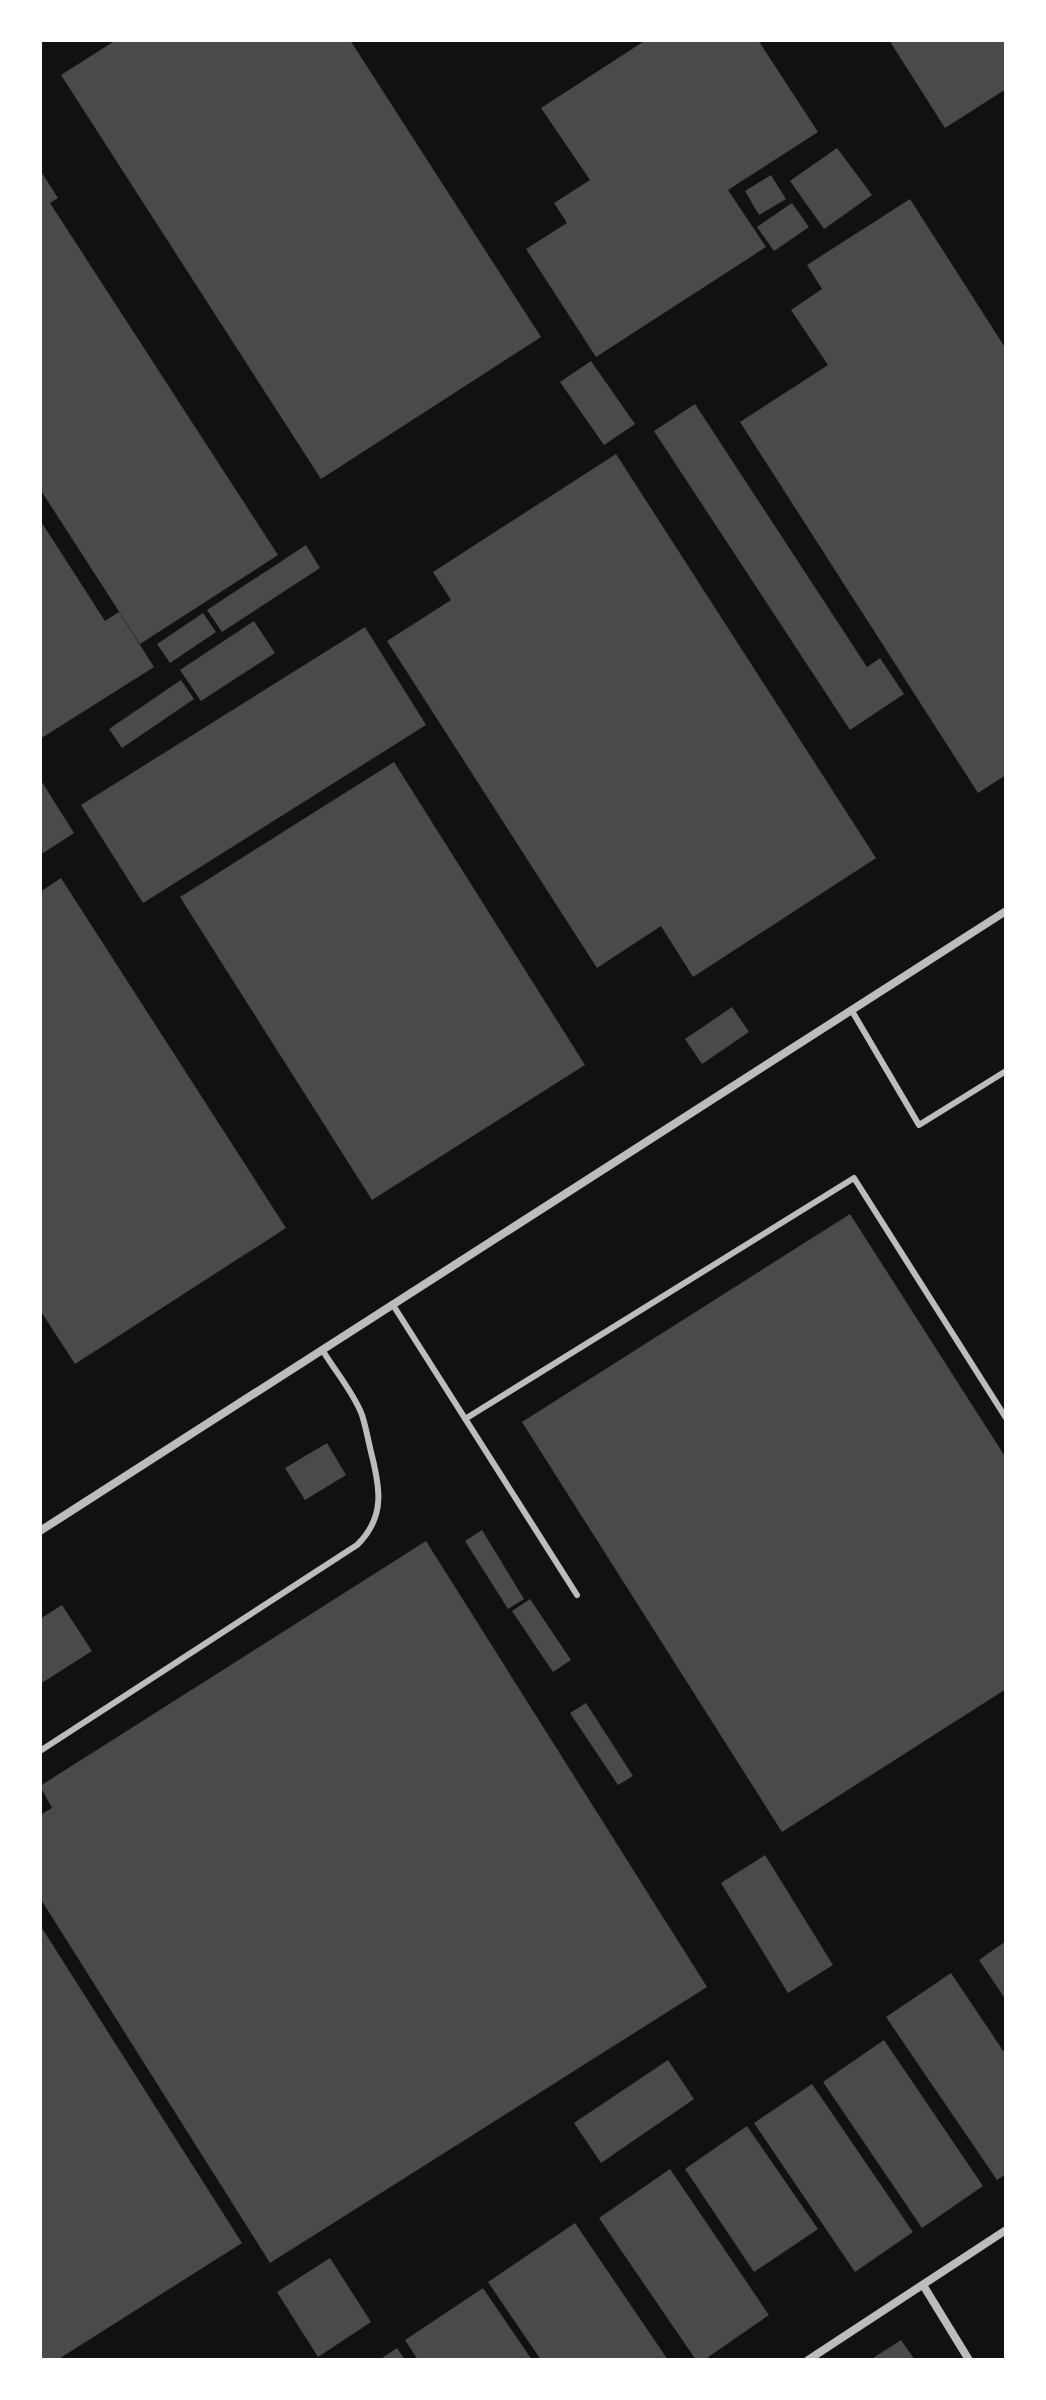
<svg xmlns="http://www.w3.org/2000/svg" width="1046" height="2400" viewBox="0 0 1046 2400" font-family="'Golos Text',sans-serif">
<style>
.building{fill:#4a4a4a}
.lines{fill:none;stroke-linecap:round;stroke-linejoin:round}
.service{stroke:#bcbcbc;stroke-width:6}
.minor{stroke:#bcbcbc;stroke-width:8}
</style>
<rect width="100%" height="100%" fill="#111"/>
<!-- building -->
<path class="building" d="M116 40H350L541 337 321 479 61 75Z
M646 40H758L818 132 728 190 766 247 596 357 526 249 567 223 554 203 590 180 541 108Z
M889 40H1006V89L945 128Z
M837 148 872 195 824 229 790 181Z
M40 170 58 198 50 203 278 555 140 644 40 489Z
M771 175 786 199 759 215 745 191Z
M910 199 1006 349V775L978 793 740 422 828 365 791 310 822 289 807 265Z
M792 203 809 227 774 251 757 227Z
M591 361 635 424 604 445 560 382Z
M695 404 867 667 880 658 904 694 850 730 654 431Z
M616 454 876 858 693 977 661 926 597 968 387 641 451 600 433 572Z
M40 520 105 621 119 612 154 667 40 739Z
M306 545 320 568 222 632 207 610Z
M203 613 216 632 170 663 157 644Z
M254 621 275 653 201 701 180 670Z
M365 627 426 725 143 903 81 805Z
M181 680 194 699 122 748 109 729Z
M394 762 585 1065 372 1200 180 897Z
M40 779 74 833 40 855Z
M61 878 286 1228 75 1364 40 1310V892Z
M732 1007 749 1032 702 1064 685 1039Z
M850 1214 1006 1458V1689L782 1832 522 1422Z
M327 1443 346 1475 305 1500 285 1468Z
M482 1530 524 1599 508 1609 465 1541Z
M426 1541 707 1987 270 2263 40 1898V1815L52 1808 40 1786Z
M530 1599 571 1660 553 1672 512 1611Z
M62 1605 92 1651 40 1684V1619Z
M586 1703 633 1776 618 1785 570 1713Z
M765 1855 833 1965 788 1993 721 1883Z
M40 1925 242 2243 57 2360H40Z
M1006 1941V2000L979 1960Z
M951 1973 1006 2055V2174L997 2180 886 2017Z
M884 2040 983 2186 922 2228 823 2082Z
M668 2060 694 2099 601 2163 574 2123Z
M812 2084 913 2232 855 2272 754 2123Z
M747 2126 818 2229 754 2272 685 2169Z
M670 2169 769 2315 704 2360H696L599 2218Z
M575 2223 668 2360H541L488 2282Z
M330 2258 371 2322 318 2357 277 2292Z
M483 2288 532 2360H418L405 2340Z
M901 2340 915 2360H870Z
M397 2348 405 2360H379Z"/>
<g class="lines">
<!-- service -->
<path class="service" d="M852 1011 919 1125 1006 1071
M393 1305 577 1595
M465 1419 854 1178 1006 1418
M40 1751 357 1545C386 1517 380 1487 371 1452 368 1440 366 1427 362 1415 354 1393 335 1371 323 1351"/>
<!-- minor -->
<path class="minor" d="M40 1531 1006 911
M923 2285 969 2360
M808 2360 1006 2230"/>
</g>
<!-- border -->
<rect width="1046" height="2400" fill="none" stroke="#ffffff" stroke-width="84"/>
</svg>
